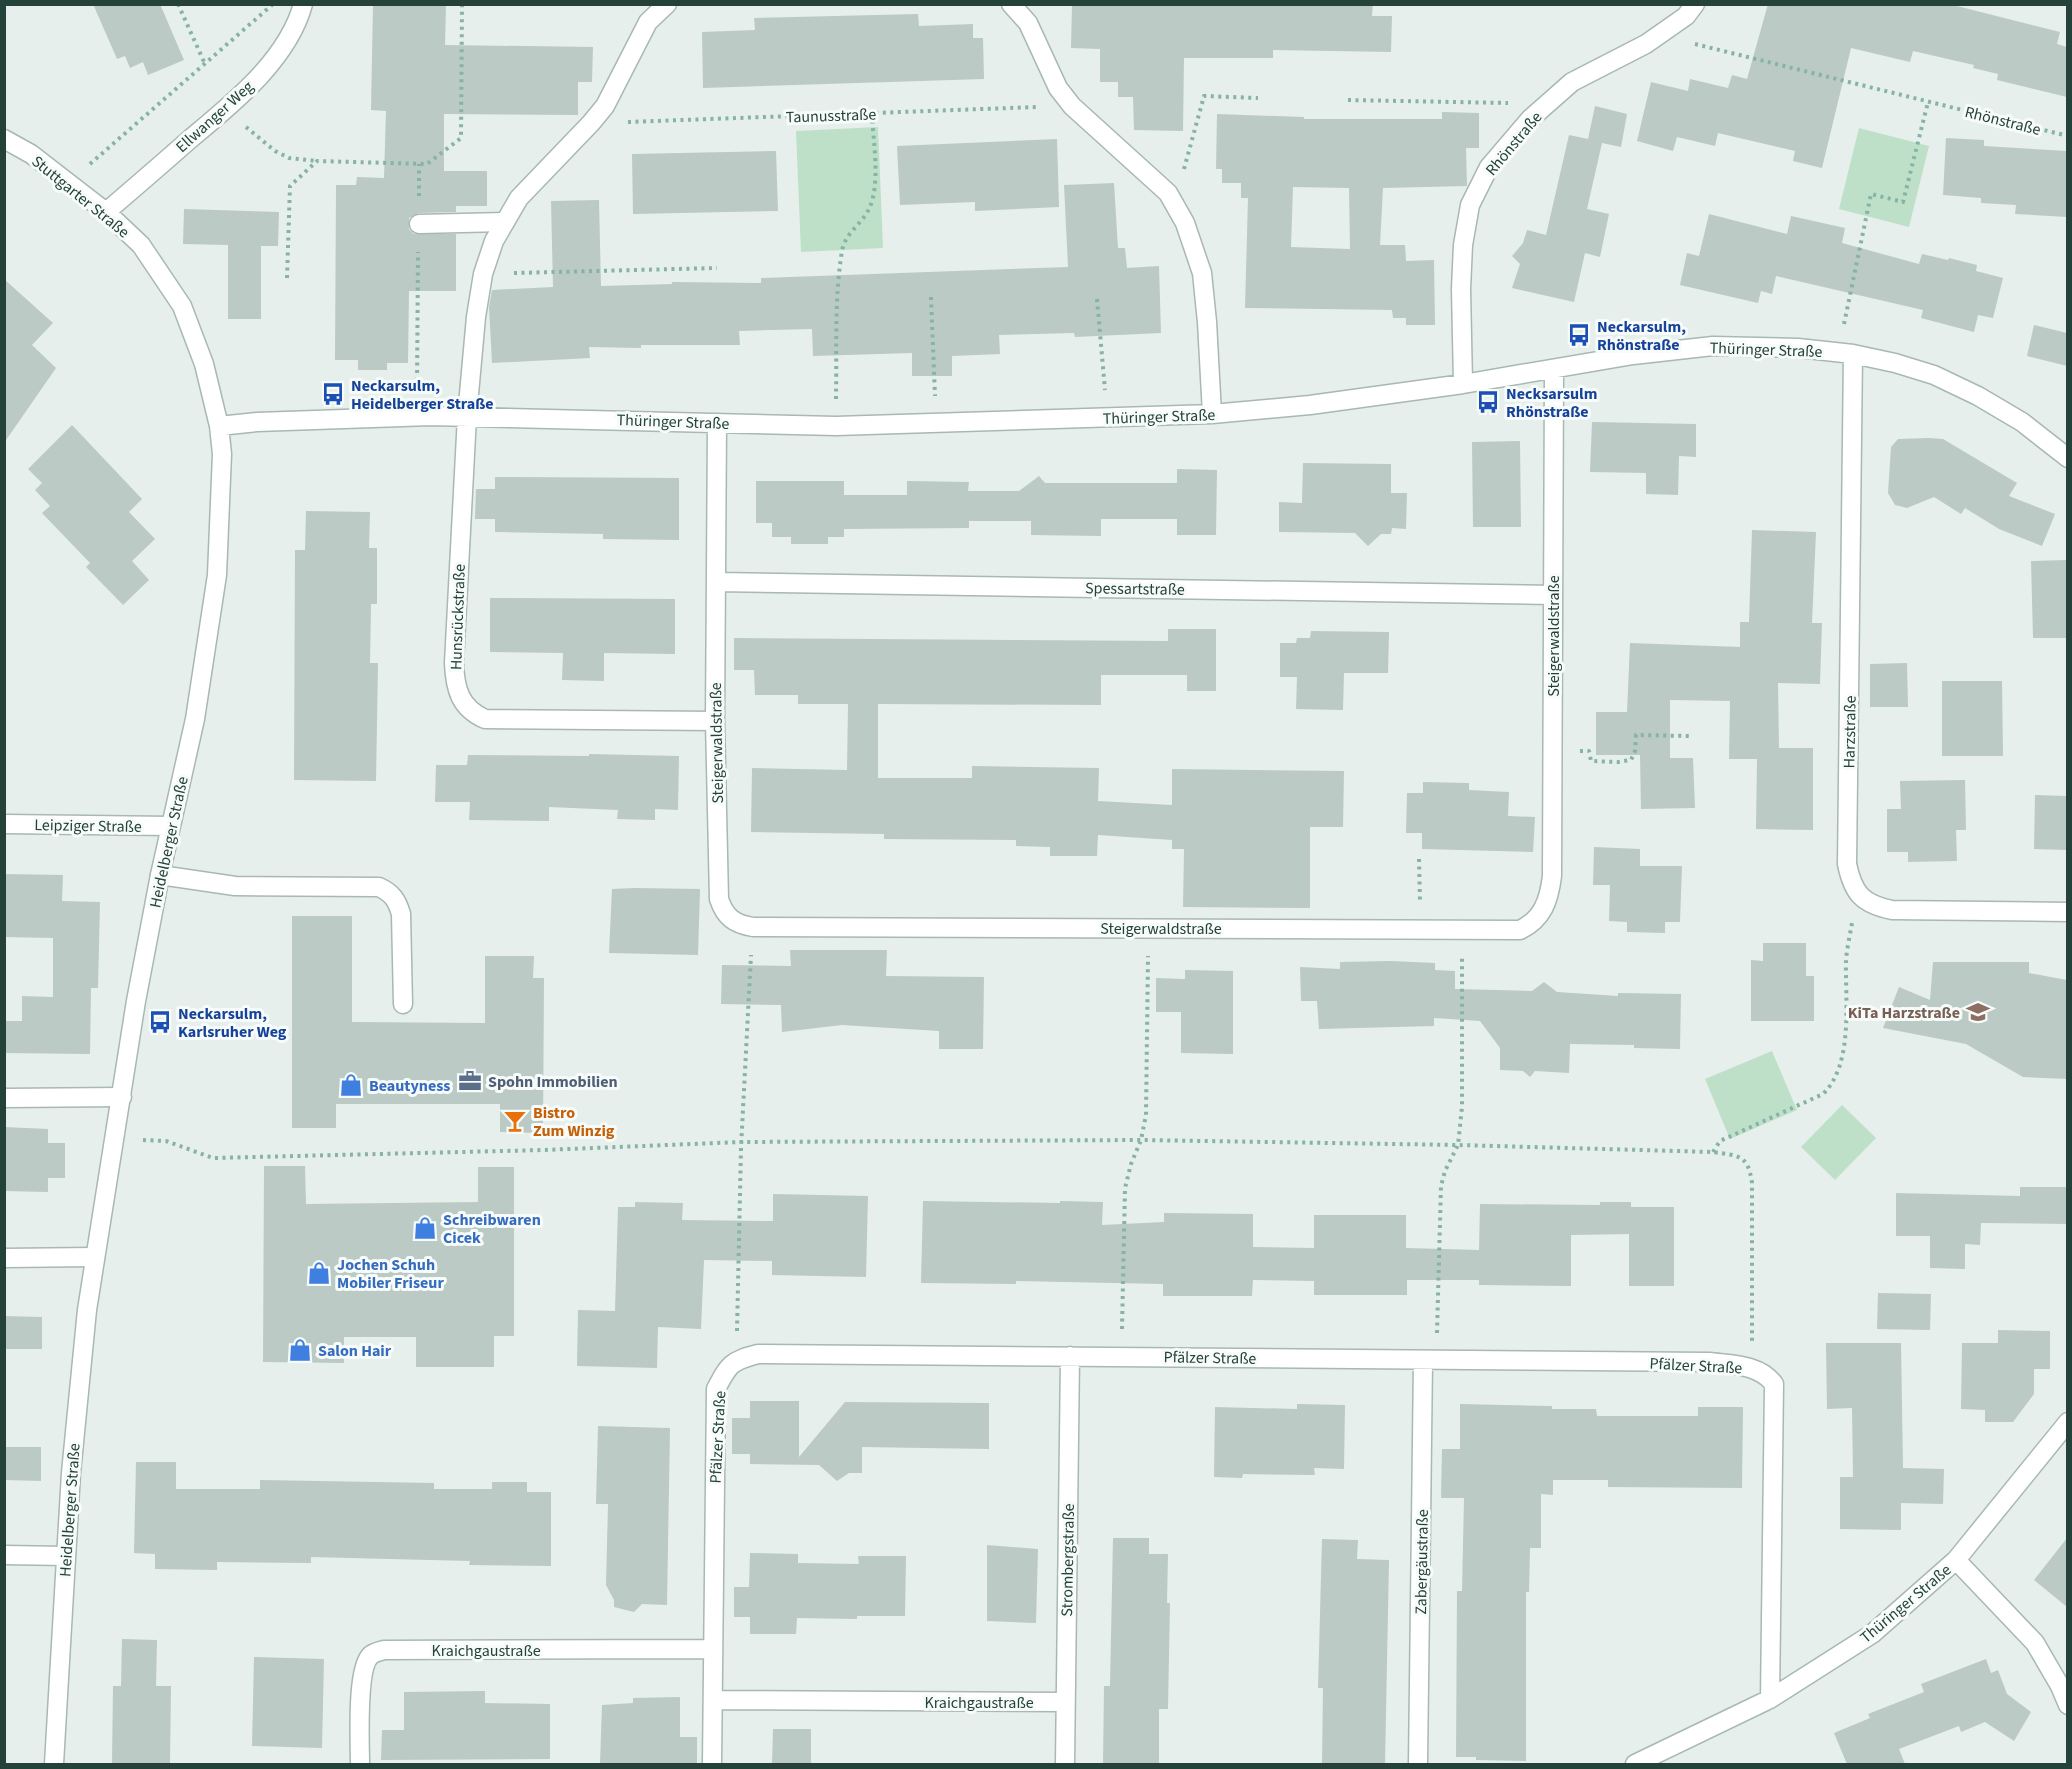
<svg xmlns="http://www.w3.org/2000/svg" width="2072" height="1769" viewBox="0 0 2072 1769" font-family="'Source Sans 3',sans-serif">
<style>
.green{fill:#bfe0c8}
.building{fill:#bbcac4;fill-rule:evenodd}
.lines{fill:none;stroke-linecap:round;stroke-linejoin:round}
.lane-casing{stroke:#a8b8b2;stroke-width:21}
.street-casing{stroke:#a8b8b2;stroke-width:21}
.path{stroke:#86b3a5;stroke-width:4;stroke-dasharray:3 4.5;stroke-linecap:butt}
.lane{stroke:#fff;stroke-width:18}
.street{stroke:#fff;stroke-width:18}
.labels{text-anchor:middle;stroke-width:6;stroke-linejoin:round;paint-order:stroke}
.street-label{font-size:16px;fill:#24423a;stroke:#f7fbf9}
.transit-label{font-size:16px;font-weight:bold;fill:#164399;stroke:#f7fbf9;text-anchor:start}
.education-label{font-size:16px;font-weight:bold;fill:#785e54;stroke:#f7fbf9;text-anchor:end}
.service-label{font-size:16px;font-weight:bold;fill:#4e5e75;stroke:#f7fbf9;text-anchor:start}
.shop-label{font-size:16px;font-weight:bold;fill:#366cbe;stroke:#f7fbf9;text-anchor:start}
.food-label{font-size:16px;font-weight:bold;fill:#c56008;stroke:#f7fbf9;text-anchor:start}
</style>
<rect width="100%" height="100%" fill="#e6efeb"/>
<!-- green -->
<path class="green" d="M878 127 883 248 801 252 796 131Z
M1859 128 1929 146 1909 227 1839 209Z
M1772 1051 1797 1110 1730 1139 1705 1079Z
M1842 1105 1876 1138 1835 1180 1801 1147Z"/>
<!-- building -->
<path class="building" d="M93 4H160L184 60 148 75 143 62 130 68 125 56 117 59Z
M373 4H446L445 45 593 47 592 82H578V115L444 114V171H487V206H456V212L419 213 409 218V229L414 234H456V291H409L408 363H387V370H358V360H335L336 185H356L357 177 384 178 386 111 371 110Z
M1072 4H1373L1372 16H1392L1391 52 1273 50V58H1184L1183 131 1134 130 1133 97H1118V82H1100V49L1071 48Z
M1768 4H1949L2060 32 2057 44 2067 47V97L1997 80 1998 74 1973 68 1974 65 1913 51 1910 62 1851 48 1822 168 1793 161 1795 151 1718 133 1715 146 1677 137 1673 151 1637 141 1651 82 1688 91 1690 79 1728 88 1732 75 1747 79Z
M918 14 919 26 973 24V38H983L984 79 703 88 702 32 755 30 754 18Z
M1595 106 1627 114 1621 147 1602 143 1587 209 1609 214 1600 257 1585 253 1574 302 1512 288 1520 264 1512 256 1523 243 1527 230 1546 235 1569 135 1588 139Z
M1442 112 1479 113V148H1466L1467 186 1383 188 1380 245H1405L1406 261 1434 260 1435 325H1406V318H1393L1392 310 1245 308 1248 198H1241V183H1222V169H1216L1217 114 1304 117V119H1442ZM1293 187 1349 188 1350 249 1291 247Z
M1946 138 1984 140V146L2067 151V217L2015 214 2016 205 1981 203V198L1943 195Z
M1057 139 1059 207 975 211V202L900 205 897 146Z
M776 151 778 211 633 214 632 154Z
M1114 183 1118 248H1125L1127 268 1159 266 1161 333 1075 337 1074 333 999 335 1000 354 952 356V376H912V353L813 356 812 329 739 331 740 345H641V348L589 347 590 358 492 363 489 307 492 290 553 287 551 201 599 200 601 286 672 284V282L761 283V278L1068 267 1064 185Z
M184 209 279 212 278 246H261V319H228V245L183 244Z
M1709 214 1787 234 1791 216 1845 228 1842 243 1919 264 1922 254 1948 260 1949 258 1977 265 1976 271 2003 278 1993 318 1978 315 1974 332 1921 318 1923 310 1776 276 1772 294 1761 291 1758 303 1680 285 1687 253 1699 256Z
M4 279 53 323 32 345 56 368 4 443Z
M2034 325 2067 333V366L2027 356Z
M1592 422 1696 424V457L1679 456 1678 495 1646 494V473L1590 472Z
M72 425 142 499 129 512 155 539 132 561 149 580 123 605 86 567 90 563 42 513 50 506 35 490 42 483 28 469Z
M1929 438 1943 439 2017 483 2009 496 2055 514 2042 546 1999 529 1965 508 1961 514 1934 497 1907 508 1895 505 1888 493 1891 447 1898 439Z
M1520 441 1521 527H1473L1472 442Z
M1303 463 1391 464V493H1407L1406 529 1392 528 1391 534H1381L1368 546 1355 533 1279 532V502L1302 503Z
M1177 469 1217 470 1216 535H1177V519H1101V536L1031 535V521H969V528L844 529V537H828V544H791V537H772V523H756V481H844V495H907V481L969 482 968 491H1019L1039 476 1045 483H1177Z
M495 477 679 478V540L603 539V534L495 532V519H475L476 489H495Z
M306 511 370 512 369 548H377V604H371L370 663H378L376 781 294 780 295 550H305Z
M1752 530 1816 532 1812 623H1822L1820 684 1778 683 1779 748H1813V830L1756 829 1757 759H1729L1730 701 1670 700V758H1693L1695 808 1641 809 1640 755H1596V712H1627L1630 643 1740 647V622H1749Z
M2067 560V638H2033L2031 561Z
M490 598 675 599V654L604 653V681L562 680 563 653 490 652Z
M1168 629H1216V691H1187V675H1101V705L878 704V778H972V766L1099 768 1098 801 1172 805V769L1344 771 1343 827H1310V908L1183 907 1184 849H1172V840L1098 835 1097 856H1050V847L1016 846V840L884 839V834L751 832 752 768 847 770 848 704H798V695H755L754 670H734V638L1168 641Z
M1311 631 1389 632 1388 673H1344L1343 710 1296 709 1297 677H1280V643H1296L1297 638H1310Z
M1907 663 1908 707H1870V664Z
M1942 681H2002L2003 756H1942Z
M589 754 679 756 678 810 655 809V820L617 819 618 810 549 807V821L469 820 470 802H435L436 765H467L468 755 589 756Z
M1965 780 1966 830H1956L1957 861 1908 862V852H1887V809H1901L1900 781Z
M1423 782 1469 783V790L1509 792 1508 816 1535 817 1533 852 1422 849V833H1406L1407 793H1423Z
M2035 795 2067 796V850L2034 849Z
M1594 847 1640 849V866H1682L1680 922H1665V933L1627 932V922L1609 921 1610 885H1593Z
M4 874 63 875 62 901 100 902 98 988H91L90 1054 4 1053V1021H22V996L53 997V938L4 937Z
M635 888 700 889 698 955 609 953 612 889Z
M292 916H352V1022L485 1023V956H534L533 978H544L543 1133 500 1132V1104H336V1128H292Z
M1763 943H1806V976H1814V1021H1751V960L1763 961Z
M790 950H887L886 976 984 977 983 1049H939V1031L842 1025 782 1032 781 1005 721 1004 722 965 791 966Z
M1390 961 1435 963V970L1455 971V989L1532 991 1544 982 1557 992 1618 996V993L1681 994 1680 1049 1634 1048V1045L1570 1044 1569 1073 1535 1071 1530 1077 1523 1071 1500 1070V1048L1480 1021 1434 1018V1026L1319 1029 1317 1001H1301L1300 967 1340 969V962Z
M1933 962H2029V973L2067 980V1079L2023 1077 1966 1044 1883 1028 1899 987 1930 1000Z
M1185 970 1233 971V1054L1181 1053V1012H1156V978L1185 979Z
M4 1127 48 1129V1143H65V1178H48V1192L4 1191Z
M264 1166H305L306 1204 478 1202V1167H514V1336H494V1367H416V1337H344V1363L263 1362Z
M2020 1187H2067V1224L1981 1223 1980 1245 1965 1244V1269L1930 1268V1236H1896V1193L2020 1196Z
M773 1194 868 1196 866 1277 772 1275V1261L704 1260 701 1329 658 1327 657 1368 577 1366 578 1310 615 1311 618 1207H635V1202L683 1203 682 1220 773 1221Z
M923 1201 1060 1203V1201L1103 1202 1102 1225 1164 1222V1213L1253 1214V1247L1314 1248V1215H1406V1248L1479 1250 1480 1204 1600 1205V1202H1631V1207H1674V1286H1629V1234L1571 1235V1286L1479 1285V1280H1407V1295H1314V1281L1253 1280 1252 1296H1163V1284L1016 1281V1284L921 1283Z
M1878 1293 1931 1294 1930 1330 1877 1329Z
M4 1316 42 1317V1349H4Z
M1998 1330 2050 1331V1369H2034V1394L2013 1422H1985V1410L1961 1409 1962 1343H1998Z
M1826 1343H1901L1903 1468 1944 1469 1943 1504 1901 1503V1530L1840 1529V1477H1853L1852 1408 1827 1409Z
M750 1401H799V1457L845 1402 989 1403V1449L862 1447V1473H849L837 1481 819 1465 750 1464V1454H732V1418H750Z
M1297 1404 1345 1405 1344 1469 1314 1468 1315 1475 1243 1474 1242 1478 1214 1477 1215 1407 1297 1409Z
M1460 1404 1552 1406V1409H1596L1597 1416H1698V1407H1743L1742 1488 1608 1487V1480H1553V1495L1541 1494V1548H1530L1529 1592H1526V1761L1476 1760V1757H1456L1457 1591H1462L1464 1498H1441L1442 1449H1460Z
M598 1426 670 1428 667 1605 642 1604 634 1612 614 1607V1600L606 1585 608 1504H596Z
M4 1447H41V1481L4 1480Z
M136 1462H176V1489H260V1480L434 1483V1489H492V1482H527V1492H551V1566L469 1565 470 1561 311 1557V1563L217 1562V1570L155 1569V1554L134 1553Z
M1113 1538H1149V1554H1168L1167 1603H1170L1168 1709H1159V1764H1103L1104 1686H1110Z
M2067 1538V1607L2034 1580Z
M1322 1539 1358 1540 1357 1559 1389 1560 1385 1764H1322L1323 1688H1318Z
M987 1545 1038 1549 1036 1623 987 1621Z
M750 1553 798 1554V1563L859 1564 858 1556H906L905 1616H857V1619L797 1618 796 1634H750V1617H734V1587H749Z
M122 1639 157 1640 156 1686H171L170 1763H112L113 1686H121Z
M254 1657 324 1659 322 1748 252 1746Z
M1986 1659 1991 1673 1998 1670 2007 1694 2031 1712 2014 1741 1985 1722 1961 1732 1959 1726 1899 1749 1905 1764H1847L1834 1733 1870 1718 1868 1714 1924 1692 1921 1684Z
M485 1691V1703L550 1704V1759L381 1760 382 1730H404V1692Z
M680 1697V1737H697V1764H600L602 1705 633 1703V1698Z
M773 1729H811V1764H772Z"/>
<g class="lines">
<!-- lane casing -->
<g class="lane-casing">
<path id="lane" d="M419 224 505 222
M160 875 235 886 379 887C392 893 397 900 401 914L403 1004
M4 1098 122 1097
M4 1258 95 1257"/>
</g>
<!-- street casing -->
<g class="street-casing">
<path id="street" d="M667 4 648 22 605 106 591 123 519 198 494 241 483 274 476 317 467 416 454 663C455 689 460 708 485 719L715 721
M1011 4 1028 23 1058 88 1072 106 1168 193 1185 223 1202 273 1207 322 1212 414
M4 139 31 154 106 212 141 245 182 306 204 364 219 426 222 454 217 575 195 719 160 875 136 1001 87 1310 71 1473 54 1764
M106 212C134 188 162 164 189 140 232 104 288 60 303 4
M1853 354 1847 864C1853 893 1862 904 1892 910L2068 912
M1463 384 1461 289 1463 245 1470 205 1489 167 1530 119 1572 82 1646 44 1686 16 1695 4
M717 423 715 721 719 899C725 917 734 924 753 927L1520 930C1543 919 1549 900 1552 876L1554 369
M219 426 257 422 431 416 836 426 1212 414 1310 405 1463 384 1633 355 1713 346 1798 348 1853 354 1895 363 1934 375 1978 396 2022 422 2068 458
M716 582 1553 595
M4 824 171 826
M4 1555 66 1556
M1956 1560 2035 1643 2060 1686 2068 1705
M713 1700 1065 1702
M360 1764C360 1743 356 1668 371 1655 374 1653 380 1651 384 1650L713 1649
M712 1764 716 1389C729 1364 731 1361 758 1354L1709 1362C1732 1365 1759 1364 1774 1384L1770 1699
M1065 1764 1070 1356
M1418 1764 1423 1360
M1635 1764 1770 1699 1872 1634 1956 1560 2068 1422"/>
</g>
<!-- path -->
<path class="path" d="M178 4 205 64
M1695 44 2068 136
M1348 100 1508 103
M628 122 1037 107
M246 127 275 151 289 158 317 161
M90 164 272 5
M1184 169 1204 96 1258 98
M419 196V164
M514 273 717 268
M287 278 290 186 317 161 427 164 461 138 462 4
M931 297 935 396
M1097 299 1105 390
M1844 324 1871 194 1903 202 1928 102
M417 388 418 252
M836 399C837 351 834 299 842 251 845 233 861 225 869 209 881 184 873 141 872 113
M1580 751H1589L1591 761 1618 762 1631 760 1635 751 1636 735 1691 736
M1419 859 1420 902
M143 1140 166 1141 213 1158 544 1150 741 1142 1141 1140 1458 1145 1713 1152C1739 1156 1748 1154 1752 1183V1341
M1713 1152 1720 1141 1823 1094C1854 1064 1845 1000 1846 960 1847 948 1850 935 1852 923
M1122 1329 1125 1188 1131 1164 1141 1140 1146 1115 1148 956
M737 1331 741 1148 751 955
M1437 1333 1441 1186 1445 1171 1458 1145 1462 1107V957"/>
<!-- lane -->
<use href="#lane" class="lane"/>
<!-- street -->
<use href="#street" class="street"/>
</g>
<!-- icons -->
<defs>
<g id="bus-bare" transform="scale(1.8)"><path d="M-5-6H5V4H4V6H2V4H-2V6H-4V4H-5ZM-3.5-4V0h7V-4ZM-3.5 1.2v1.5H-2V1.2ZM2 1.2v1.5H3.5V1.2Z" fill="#1a4fb4" stroke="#f7fbf9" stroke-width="2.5" paint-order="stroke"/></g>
<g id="school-bare" transform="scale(1.8)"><path d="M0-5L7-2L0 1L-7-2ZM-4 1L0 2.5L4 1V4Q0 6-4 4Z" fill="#8d6e63" stroke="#f7fbf9" stroke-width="2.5" paint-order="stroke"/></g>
<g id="office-bare" transform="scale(1.8)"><path d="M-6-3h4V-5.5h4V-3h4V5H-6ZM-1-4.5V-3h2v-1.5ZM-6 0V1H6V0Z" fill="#5c6f8a" stroke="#f7fbf9" stroke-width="2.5" paint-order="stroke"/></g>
<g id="shop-bare" transform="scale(1.8)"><path d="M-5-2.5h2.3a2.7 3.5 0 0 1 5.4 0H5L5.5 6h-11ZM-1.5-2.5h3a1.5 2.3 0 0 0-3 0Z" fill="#3f7fe0" stroke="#f7fbf9" stroke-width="2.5" paint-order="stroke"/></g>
<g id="bar-bare" transform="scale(1.8)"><path d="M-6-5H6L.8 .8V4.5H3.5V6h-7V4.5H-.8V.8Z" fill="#e8710a" stroke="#f7fbf9" stroke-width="2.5" paint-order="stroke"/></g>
</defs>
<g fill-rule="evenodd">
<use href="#bus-bare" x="1579" y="335"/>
<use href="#bus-bare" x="333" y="394"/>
<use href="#bus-bare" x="1488" y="402"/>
<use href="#school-bare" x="1978" y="1012"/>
<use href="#bus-bare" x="160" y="1022"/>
<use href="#office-bare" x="470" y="1081"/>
<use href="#shop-bare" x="351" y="1085"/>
<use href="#bar-bare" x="515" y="1121"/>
<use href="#shop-bare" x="425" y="1228"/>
<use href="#shop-bare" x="319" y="1273"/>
<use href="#shop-bare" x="300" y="1350"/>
</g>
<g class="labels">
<!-- street labels -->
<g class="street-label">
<text transform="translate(831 115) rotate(-2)" y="6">Taunusstraße</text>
<text transform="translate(214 116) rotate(-42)" y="6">Ellwanger Weg</text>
<text transform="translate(2003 120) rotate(14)" y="6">Rhönstraße</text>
<text transform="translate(1513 143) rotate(-50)" y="6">Rhönstraße</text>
<text transform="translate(81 196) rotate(39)" y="6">Stuttgarter Straße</text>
<text transform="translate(1766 349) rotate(2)" y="6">Thüringer Straße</text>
<text transform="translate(1159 416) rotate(-2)" y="6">Thüringer Straße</text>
<text transform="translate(673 421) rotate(2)" y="6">Thüringer Straße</text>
<text transform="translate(1135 588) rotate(1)" y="6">Spessartstraße</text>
<text transform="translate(457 617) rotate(-88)" y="6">Hunsrückstraße</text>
<text transform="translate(1553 636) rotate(-90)" y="6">Steigerwaldstraße</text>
<text transform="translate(1849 732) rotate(-89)" y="6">Harzstraße</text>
<text transform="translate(716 743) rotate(-91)" y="6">Steigerwaldstraße</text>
<text transform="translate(88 825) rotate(1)" y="6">Leipziger Straße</text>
<text transform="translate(168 842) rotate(-78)" y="6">Heidelberger Straße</text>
<text x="1161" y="934">Steigerwaldstraße</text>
<text transform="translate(1210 1357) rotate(1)" y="6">Pfälzer Straße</text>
<text transform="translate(1696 1365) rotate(3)" y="6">Pfälzer Straße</text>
<text transform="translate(717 1437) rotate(-87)" y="6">Pfälzer Straße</text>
<text transform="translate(69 1510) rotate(-86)" y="6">Heidelberger Straße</text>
<text transform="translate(1067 1560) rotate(-89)" y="6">Strombergstraße</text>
<text transform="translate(1421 1562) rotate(-89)" y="6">Zabergäustraße</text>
<text transform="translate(1905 1603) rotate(-40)" y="6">Thüringer Straße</text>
<text x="486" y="1656">Kraichgaustraße</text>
<text x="979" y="1708">Kraichgaustraße</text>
</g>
<!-- transit labels -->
<g class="transit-label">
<text x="1597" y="332">Neckarsulm,<tspan x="1597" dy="18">Rhönstraße</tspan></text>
<text x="351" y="391">Neckarsulm,<tspan x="351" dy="18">Heidelberger Straße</tspan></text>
<text x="1506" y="399">Necksarsulm<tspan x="1506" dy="18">Rhönstraße</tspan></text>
<text x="178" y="1019">Neckarsulm,<tspan x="178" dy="18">Karlsruher Weg</tspan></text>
</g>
<!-- education labels -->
<g class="education-label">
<text x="1960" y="1018">KiTa Harzstraße</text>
</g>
<!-- service labels -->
<g class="service-label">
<text x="488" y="1087">Spohn Immobilien</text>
</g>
<!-- shop labels -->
<g class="shop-label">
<text x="369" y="1091">Beautyness</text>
<text x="443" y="1225">Schreibwaren<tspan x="443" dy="18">Cicek</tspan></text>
<text x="337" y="1270">Jochen Schuh<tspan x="337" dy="18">Mobiler Friseur</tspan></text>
<text x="318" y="1356">Salon Hair</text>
</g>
<!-- food labels -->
<g class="food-label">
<text x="533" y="1118">Bistro<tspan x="533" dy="18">Zum Winzig</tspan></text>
</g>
</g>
<!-- border -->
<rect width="2072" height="1769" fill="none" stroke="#24423a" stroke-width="12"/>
</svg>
